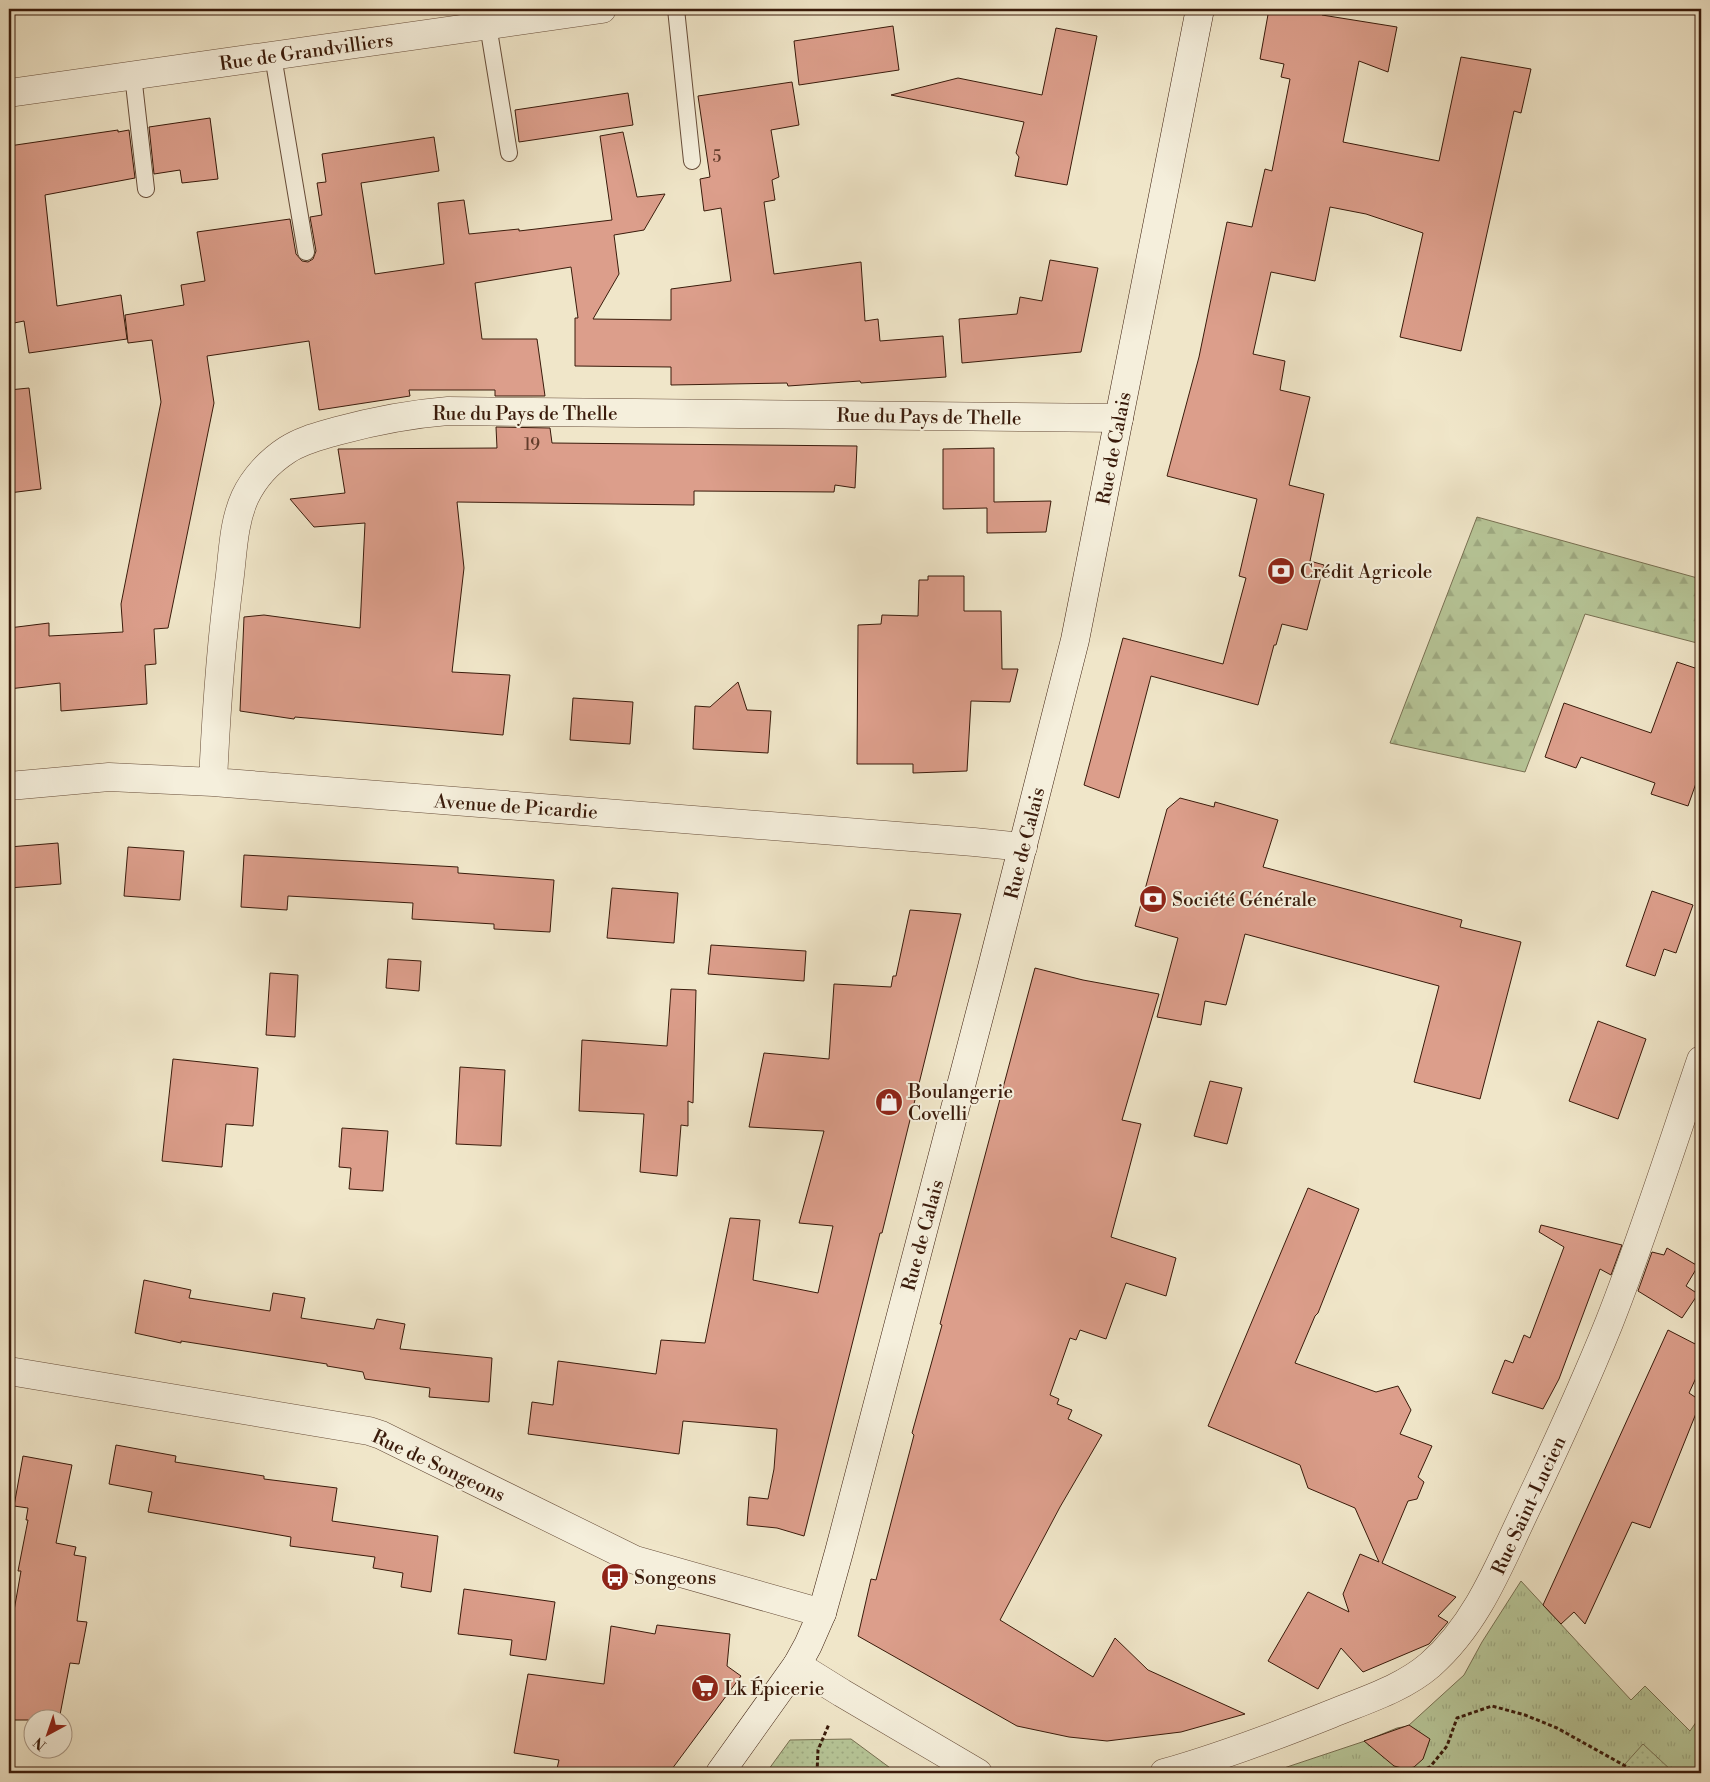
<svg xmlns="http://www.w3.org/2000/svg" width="1710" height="1782" viewBox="0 0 1710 1782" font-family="'Libre Bodoni',serif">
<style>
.grass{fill:url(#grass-tufts);stroke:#787052}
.forest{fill:url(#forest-firs);stroke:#787052}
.park{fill:url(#park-dots);stroke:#787052}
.building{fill:#dc9e8b;stroke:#3a1b0b}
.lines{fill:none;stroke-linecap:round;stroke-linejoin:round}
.lane-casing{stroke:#684e3a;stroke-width:18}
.street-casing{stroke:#684e3a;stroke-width:29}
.secondary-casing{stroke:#3a1b0b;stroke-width:29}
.path{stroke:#3a1b0b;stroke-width:3;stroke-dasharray:4 2.5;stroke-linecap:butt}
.lane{stroke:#f5efdc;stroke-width:16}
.street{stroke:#f5efdc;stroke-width:28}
.secondary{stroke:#f5efdc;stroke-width:28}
.labels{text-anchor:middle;stroke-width:4;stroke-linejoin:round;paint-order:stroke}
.number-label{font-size:16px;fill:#623c2b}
.street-label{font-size:19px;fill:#3a1b0b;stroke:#f5efdc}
.poi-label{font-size:19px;fill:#3a1b0b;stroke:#f5efdc;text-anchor:start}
</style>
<defs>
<pattern id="grass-tufts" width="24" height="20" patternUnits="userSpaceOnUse" patternTransform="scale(1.25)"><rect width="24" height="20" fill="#b7c698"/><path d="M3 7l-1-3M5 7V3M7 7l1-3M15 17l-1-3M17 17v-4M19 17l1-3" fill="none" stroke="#9eaa82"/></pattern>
<pattern id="forest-firs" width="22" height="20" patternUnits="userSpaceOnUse" patternTransform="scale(1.25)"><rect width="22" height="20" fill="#b7c698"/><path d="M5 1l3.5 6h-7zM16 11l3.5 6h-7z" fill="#9eaa82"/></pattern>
<pattern id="park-dots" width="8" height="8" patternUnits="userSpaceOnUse" patternTransform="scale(1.25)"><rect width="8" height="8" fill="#b7c698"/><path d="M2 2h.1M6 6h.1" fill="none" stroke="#9eaa82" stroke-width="1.8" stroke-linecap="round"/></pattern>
</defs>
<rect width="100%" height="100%" fill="#f0e6c9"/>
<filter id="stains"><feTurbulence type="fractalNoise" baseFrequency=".004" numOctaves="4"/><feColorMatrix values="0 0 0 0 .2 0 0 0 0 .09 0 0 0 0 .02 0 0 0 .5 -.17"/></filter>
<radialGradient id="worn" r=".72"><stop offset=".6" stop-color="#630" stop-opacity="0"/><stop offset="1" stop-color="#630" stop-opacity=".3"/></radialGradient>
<!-- grass -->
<path class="grass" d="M1521 1581 1631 1700 1645 1686 1690 1731 1701 1715V1773H1269L1365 1741 1397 1728 1408 1726 1464 1675 1482 1642Z"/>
<!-- forest -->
<path class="forest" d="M1477 517 1701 579V644L1585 614 1525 772 1390 743Z"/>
<!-- park -->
<path class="park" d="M851 1739 897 1773H766L790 1740Z
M1643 1744 1672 1771 1671 1773H1617Z"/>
<!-- building -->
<path class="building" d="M1269 9H1323L1322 15 1397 27 1388 72 1359 61 1343 142 1439 161 1461 57 1531 69 1521 113 1514 111 1461 351 1400 337 1423 233 1366 214 1330 207 1315 281 1271 272 1253 354 1285 361 1280 390 1310 397 1289 485 1324 494 1310 561 1324 565 1307 630 1282 624 1276 645H1274L1258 705 1151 676 1119 798 1084 785 1123 638 1223 664 1246 578 1239 576 1257 499 1167 476 1199 357 1227 222 1252 227 1265 169 1272 171 1290 79 1281 77 1284 64 1260 59Z
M893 26 899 70 799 85 794 41Z
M1056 28 1097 36 1067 185 1015 176 1019 157 1016 153 1024 122 891 95 958 78 1042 95Z
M792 82 799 125 771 130 779 177 772 180 775 200 764 202 774 274 861 262 865 321 878 319 880 341 943 336 946 377 861 383 860 381 788 386 787 383 671 385V367L575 366V318H578L571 267 475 283 482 339H537L545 396H495V390H409L410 396 319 410 309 341 207 356 214 403 168 628 154 629 156 664 145 665 147 704 61 711 60 683 9 689V628L49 623V636L123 632 121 604 161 402 152 340 128 343 125 315 184 305 181 285 205 281 197 232 290 219 296 254 302 261 308 262 313 259 316 251 310 217 322 215 317 183 326 182 322 154 434 137 439 171 361 183 375 274 444 264 438 203 464 200 469 234 519 229V231L612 220 600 136 623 132 637 197 665 194 644 230 614 235 619 274 593 319 671 320V289L731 281 721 208 704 211 700 179 710 177 698 96Z
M628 93 633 125 519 142 515 110Z
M210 118 218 179 182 183 180 170 154 174 149 127Z
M118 130V132L129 130 135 178 45 195 57 306 121 295 127 339 29 353 24 321 9 324V146Z
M1050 260 1098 268 1081 352 962 363 959 319 1017 314 1020 297 1042 301Z
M29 388 41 489 9 493V390Z
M496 427 550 428 552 443 857 446 855 488 835 485 834 492 694 491V505L457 502 464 568 452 672 510 675 503 735 295 717 294 719 240 711 244 617 264 615 360 628 365 523 314 527 290 499 345 493 338 449 497 448Z
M994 448V502L1051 501 1046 532 987 533V508L943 509V449Z
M928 576H964V611H1001L1002 669H1018L1010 702 971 701 967 771 913 773V764H857L858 625 881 624 882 615 918 616 919 580H928Z
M1677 662 1701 670V769L1688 806 1651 794 1655 783 1581 757 1576 768 1545 757 1564 703 1651 733Z
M738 682 747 710 771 711 768 753 693 749 695 706 710 707Z
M573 698 633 702 630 744 570 740Z
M1180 798 1214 807 1215 802 1278 820 1263 867 1462 920 1460 927 1521 942 1480 1099 1414 1082 1439 986 1245 934 1226 1005 1205 1001 1201 1025 1157 1017 1178 938 1135 926 1167 809Z
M58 843 61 884 9 888V847Z
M128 847 184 851 180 900 124 896Z
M244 855 458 867V873L554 880 550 932 494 929V924L412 919 413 903 288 896 287 910 241 907Z
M612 888 678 893 674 943 607 938Z
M1652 891 1693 905 1676 953 1664 949 1655 976 1626 966Z
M910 910 961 914 882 1233H880L804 1536 777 1528 747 1525 749 1497 768 1499 774 1469 777 1429 683 1421 679 1454 528 1434 532 1402 553 1405 558 1361 656 1374 661 1340 705 1343 730 1218 760 1220 753 1280 818 1293 833 1226 799 1223 824 1131 749 1127 764 1053 829 1059 834 984 891 987 893 976H896Z
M711 945 806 951 804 981 708 974Z
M388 959 421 961 419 991 386 988Z
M1035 968 1083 980 1159 994 1122 1120 1141 1124 1111 1237 1176 1258 1166 1296 1126 1283 1106 1339 1080 1330 1076 1340 1070 1338 1050 1395 1059 1399 1057 1404 1072 1410 1068 1419 1102 1435 1060 1507 1000 1620 1093 1677 1115 1638 1148 1670 1245 1714 1181 1732 1107 1741 1069 1737 1017 1726 858 1636 871 1579 876 1580 914 1435 912 1433 942 1325 940 1324Z
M270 973 298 975 295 1037 266 1035Z
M671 989 696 990 693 1103 688 1101V1126L681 1125 677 1176 640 1172 644 1114 579 1111 582 1040 667 1046Z
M1598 1021 1646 1039 1618 1119 1569 1101Z
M173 1059 258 1068 253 1126 226 1124 222 1167 162 1161Z
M460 1067 505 1070 501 1146 456 1144Z
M1210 1081 1242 1088 1227 1144 1194 1136Z
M342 1128 388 1131 383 1191 349 1189 351 1168 339 1167Z
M1308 1188 1359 1209 1318 1313 1315 1316 1295 1363 1376 1392 1398 1386 1411 1410 1400 1434 1432 1446 1418 1477 1424 1482 1417 1499 1408 1501 1382 1563 1456 1597 1438 1616 1448 1622 1429 1644 1363 1672 1341 1648 1318 1689 1268 1661 1308 1592 1349 1612 1343 1594 1360 1554 1379 1562 1355 1508 1308 1488 1300 1465 1208 1426Z
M1541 1225 1622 1245 1611 1275 1600 1269 1559 1379 1543 1409 1492 1393 1505 1360 1513 1363 1524 1335 1530 1338 1564 1247 1539 1232Z
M1667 1248 1698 1266 1686 1286 1698 1294 1682 1318 1638 1291 1652 1252 1664 1255Z
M144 1280 191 1290 189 1298 270 1311 273 1293 305 1298 301 1318 374 1329 377 1319 405 1324 400 1349 492 1358 489 1402 429 1397 430 1388 365 1379 363 1372 327 1366V1364L181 1341V1343L135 1333Z
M1668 1330 1701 1347V1367L1689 1393 1701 1401 1650 1528 1632 1522 1585 1624 1574 1612 1561 1624 1543 1605Z
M116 1445 176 1456 175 1462 264 1476V1479L337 1488 332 1521 438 1536 431 1592 401 1587 403 1573 373 1568 375 1557 290 1546 291 1537 148 1512 152 1492 109 1484Z
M23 1456 72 1465 56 1543 76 1547 74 1555 86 1557 77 1621 87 1622 79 1664 70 1663 59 1720H9V1639L21 1571H18L28 1520H26L28 1508 14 1506Z
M464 1589 555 1602 546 1660 510 1655 512 1640 458 1634Z
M657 1625 730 1634 727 1666 741 1676 669 1773H556L559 1760 514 1753 528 1674 604 1684 611 1626 655 1634Z
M1409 1725 1430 1739 1423 1759 1414 1767 1406 1769 1394 1766 1364 1741Z"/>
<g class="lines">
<!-- lane casing -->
<g class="lane-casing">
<path id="lane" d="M676 9 692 161
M488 25 509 153
M273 56 306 252
M133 75 146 189"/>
</g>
<!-- street casing -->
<g class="street-casing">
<path id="street" d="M9 93 602 9
M213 782C216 713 221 644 230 575 233 549 234 521 245 497 254 478 270 461 287 450 302 440 320 436 337 431 374 421 410 414 448 411L1119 418
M9 786 109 777 213 782 974 842 1023 847
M9 1371 369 1431 381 1435 635 1560 822 1613
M797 1665 842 1693 978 1773
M1164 1773C1221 1757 1276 1736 1331 1714 1365 1700 1402 1689 1430 1665 1478 1623 1500 1563 1527 1507 1556 1446 1584 1385 1609 1323 1643 1237 1671 1148 1701 1060"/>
</g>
<!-- secondary casing -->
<g class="secondary-casing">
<path id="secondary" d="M720 1773 797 1665 808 1645 822 1613 839 1552 991 971 1075 640 1200 9"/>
</g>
<!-- path -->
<path class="path" d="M817 1773 818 1750 829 1724
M1415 1773 1430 1767 1447 1746 1457 1718 1492 1706 1525 1715 1557 1728 1638 1773"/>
<!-- lane -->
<use href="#lane" class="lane"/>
<!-- street -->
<use href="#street" class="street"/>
<!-- secondary -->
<use href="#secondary" class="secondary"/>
</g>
<!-- icons -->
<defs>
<g id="bank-disc" transform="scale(1.4375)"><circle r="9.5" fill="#8f2418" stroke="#f5efdc"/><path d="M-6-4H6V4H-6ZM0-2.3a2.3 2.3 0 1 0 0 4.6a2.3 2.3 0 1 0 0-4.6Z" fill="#fff"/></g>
<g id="shop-disc" transform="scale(1.4375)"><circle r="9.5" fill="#8f2418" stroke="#f5efdc"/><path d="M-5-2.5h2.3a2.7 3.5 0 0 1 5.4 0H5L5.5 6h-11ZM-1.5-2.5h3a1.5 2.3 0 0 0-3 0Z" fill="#fff"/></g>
<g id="bus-disc" transform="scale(1.4375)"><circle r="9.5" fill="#8f2418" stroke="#f5efdc"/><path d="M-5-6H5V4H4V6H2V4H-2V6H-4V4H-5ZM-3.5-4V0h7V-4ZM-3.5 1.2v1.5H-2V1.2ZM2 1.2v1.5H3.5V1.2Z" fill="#fff"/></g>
<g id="supermarket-disc" transform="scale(1.4375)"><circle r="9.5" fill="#8f2418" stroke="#f5efdc"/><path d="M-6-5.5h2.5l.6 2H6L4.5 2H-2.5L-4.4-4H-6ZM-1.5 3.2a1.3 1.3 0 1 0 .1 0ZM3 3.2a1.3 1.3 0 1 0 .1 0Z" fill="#fff"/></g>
</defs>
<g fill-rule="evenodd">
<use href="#bank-disc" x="1281" y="571"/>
<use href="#bank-disc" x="1153" y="899"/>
<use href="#shop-disc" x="889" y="1102"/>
<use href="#bus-disc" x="615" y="1577"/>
<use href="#supermarket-disc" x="705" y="1688"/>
</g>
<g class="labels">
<!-- number labels -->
<g class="number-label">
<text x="717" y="162">5</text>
<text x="532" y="450">19</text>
</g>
<!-- street labels -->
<g class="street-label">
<text transform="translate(306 51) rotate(-8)" y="7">Rue de Grandvilliers</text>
<text x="525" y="420">Rue du Pays de Thelle</text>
<text transform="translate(929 416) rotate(1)" y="7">Rue du Pays de Thelle</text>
<text transform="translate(1113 448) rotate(-79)" y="7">Rue de Calais</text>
<text transform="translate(516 806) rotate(4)" y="7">Avenue de Picardie</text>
<text transform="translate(1024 843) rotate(-76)" y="7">Rue de Calais</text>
<text transform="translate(922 1235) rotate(-75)" y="7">Rue de Calais</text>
<text transform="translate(439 1465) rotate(25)" y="7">Rue de Songeons</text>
<text transform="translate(1528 1505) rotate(-65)" y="7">Rue Saint-Lucien</text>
</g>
<!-- poi labels -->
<g class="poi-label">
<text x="1300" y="578">Crédit Agricole</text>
<text x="1172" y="906">Société Générale</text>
<text x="908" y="1098">Boulangerie<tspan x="908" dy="22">Covelli</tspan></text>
<text x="634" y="1584">Songeons</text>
<text x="724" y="1695">Lk Épicerie</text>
</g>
</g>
<!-- margin -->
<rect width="1710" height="1782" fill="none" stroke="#f0e6c9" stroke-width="30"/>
<rect x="10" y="10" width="1690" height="1762" fill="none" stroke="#3a1b0b" stroke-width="2.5"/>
<rect x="15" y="15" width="1680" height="1752" fill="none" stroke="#3a1b0b"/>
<!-- north arrow -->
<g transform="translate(48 1734) rotate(220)"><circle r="24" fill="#f5efdc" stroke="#aa9a88"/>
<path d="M0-4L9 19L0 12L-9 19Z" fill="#8f2418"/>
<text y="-8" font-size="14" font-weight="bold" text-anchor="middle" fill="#3a1b0b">N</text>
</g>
<rect width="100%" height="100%" filter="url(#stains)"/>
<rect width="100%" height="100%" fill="url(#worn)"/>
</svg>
